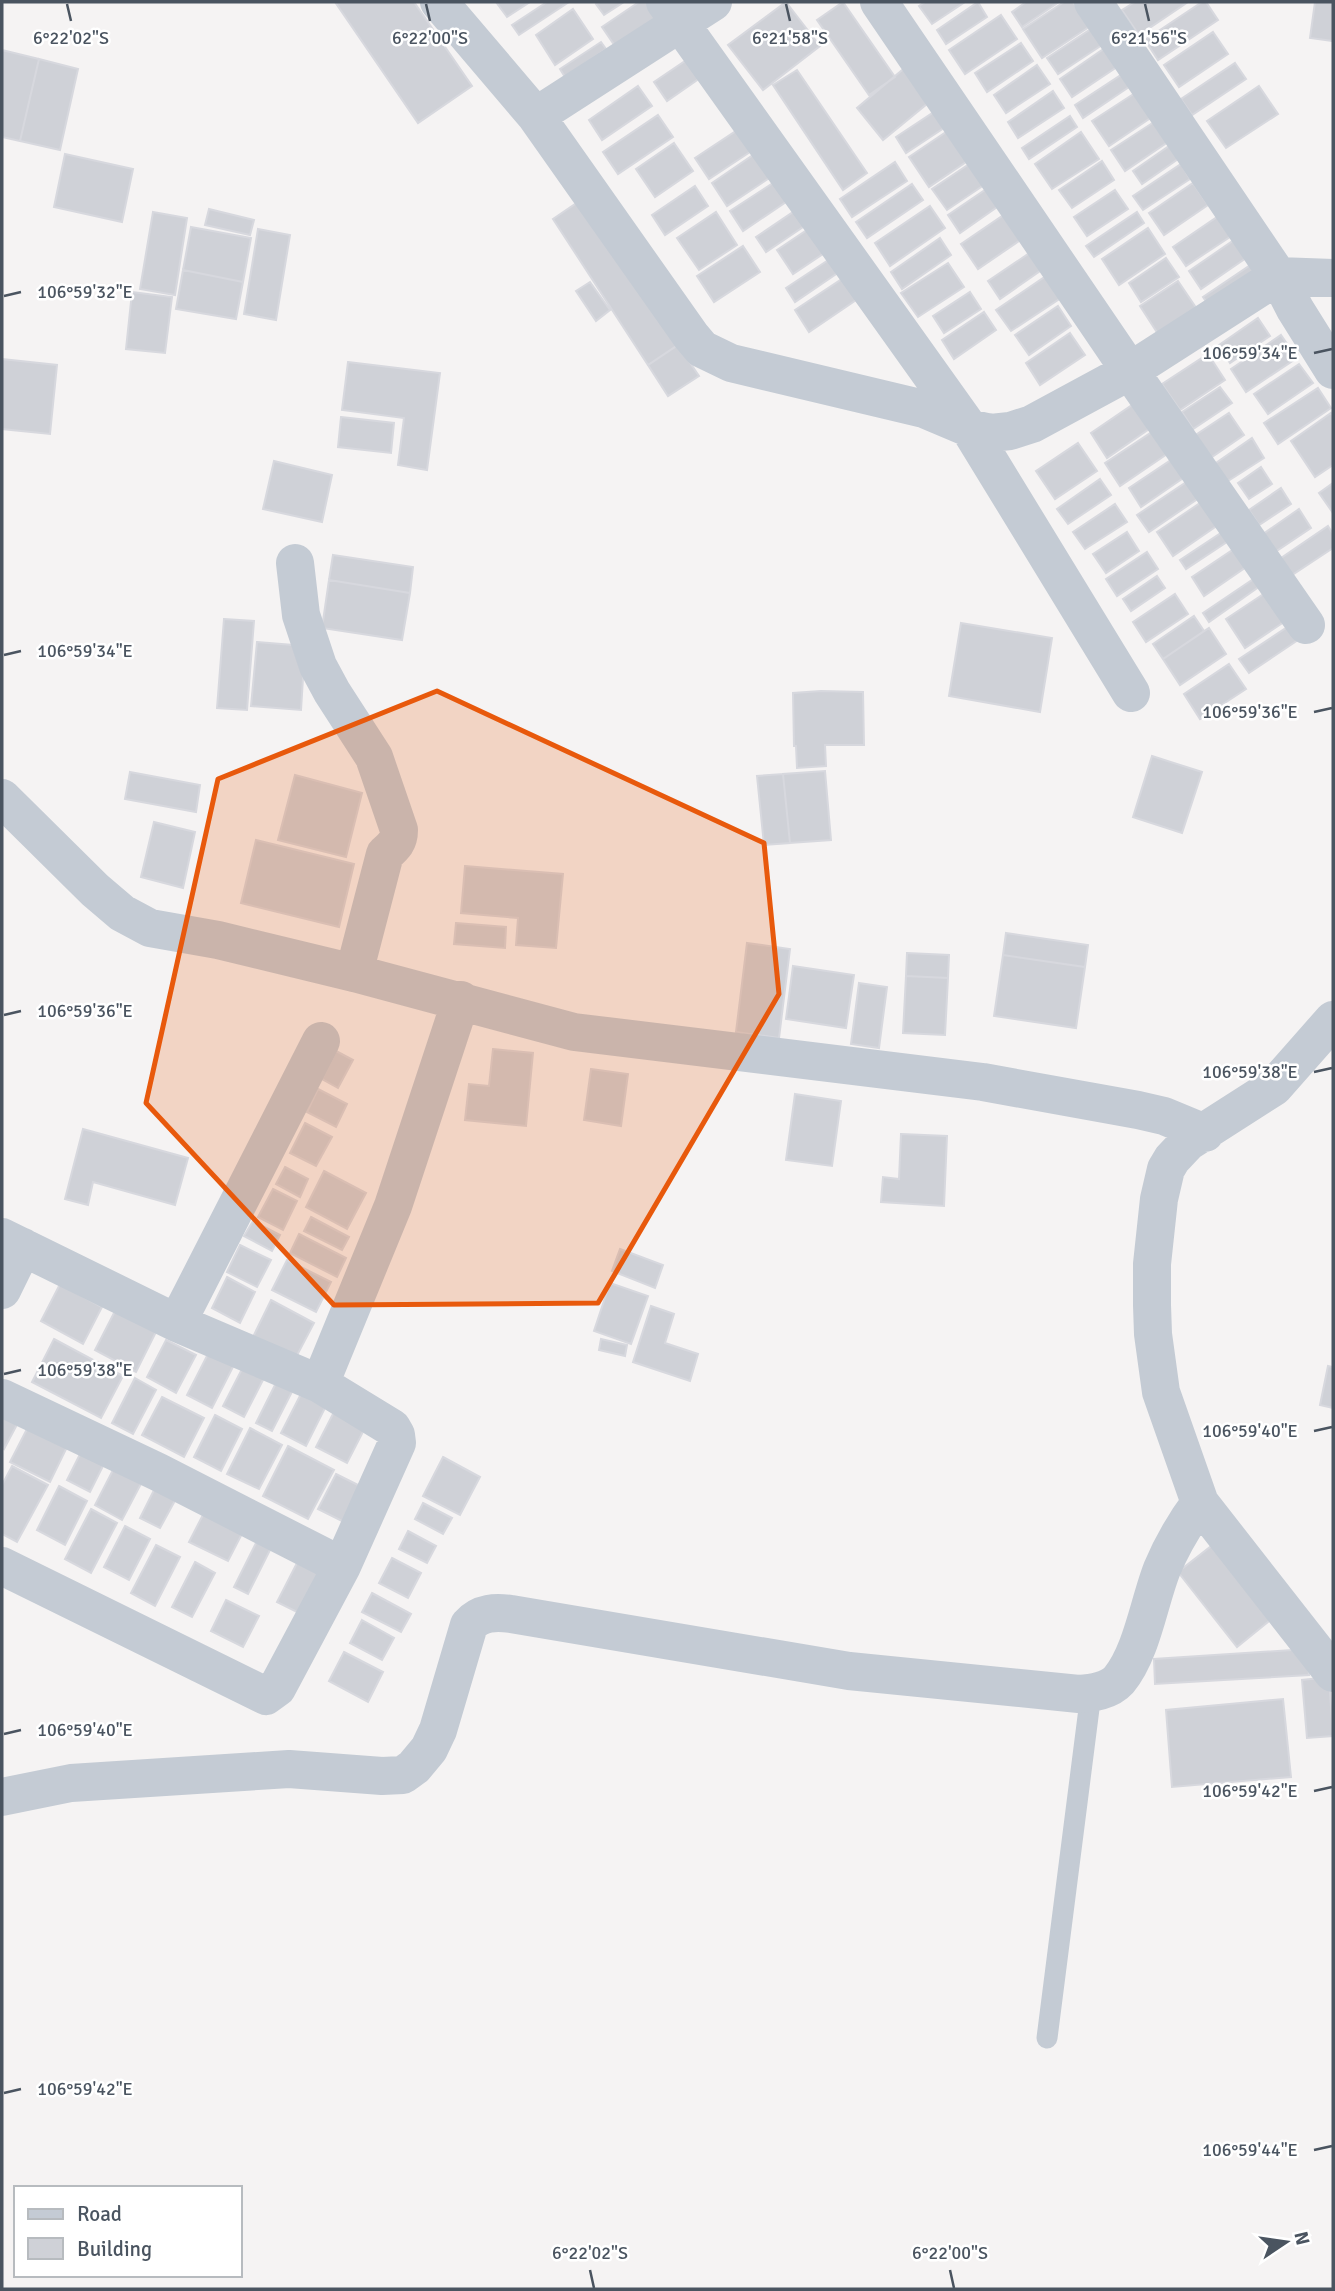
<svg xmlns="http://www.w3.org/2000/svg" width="1335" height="2291" viewBox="0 0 1335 2291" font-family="Signika,sans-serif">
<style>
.building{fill:#cfd1d7;stroke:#d7d8de;stroke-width:2}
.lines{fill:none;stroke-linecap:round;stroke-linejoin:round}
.service{stroke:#c4cbd4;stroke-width:21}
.minor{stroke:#c4cbd4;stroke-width:38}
.marked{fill:#e8590c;fill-opacity:0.2;stroke:#e8590c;stroke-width:5;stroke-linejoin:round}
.ticks{fill:none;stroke:#4a5460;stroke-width:2.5}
.ticks-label{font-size:18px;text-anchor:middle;fill:#4a5460;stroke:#fff;stroke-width:5;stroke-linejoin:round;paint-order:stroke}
</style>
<rect width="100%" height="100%" fill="#f5f3f3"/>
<!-- building -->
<path class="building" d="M335 2H414L472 86 418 123Z
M496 2H530L507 17Z
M547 2H569L519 35 512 25Z
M600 2H624L604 15 596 4Z
M639 2H647L657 17 615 46 602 27Z
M786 2 820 46 763 90 728 45Z
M843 2 895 77 869 95 817 20Z
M925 2H965L932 24 919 6Z
M978 2 987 17 946 44 937 30Z
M1026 2H1059L1022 27 1012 12Z
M1064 2H1073L1089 27 1042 58 1023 29Z
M1135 2H1188L1139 35 1122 10Z
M1202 2H1206L1218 20 1158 60 1145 40Z
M1315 2H1333V41L1310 38Z
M573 9 593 39 555 65 536 35Z
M1001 15 1017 39 965 74 949 50Z
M1097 25 1108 41 1058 74 1047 58Z
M1213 32 1228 54 1179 87 1164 65Z
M601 42 606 49 565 77 560 69Z
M1021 43 1033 61 987 92 975 73Z
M1105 48 1117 67 1072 97 1060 79Z
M2 50 39 59 20 141 2 137Z
M691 57 703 76 667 101 654 82Z
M39 59 78 69 60 150 20 141Z
M1235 63 1246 79 1192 115 1181 99Z
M1037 65 1050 84 1006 113 994 95Z
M907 66 933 99 883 140 857 108Z
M797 70 867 173 843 190 773 85Z
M1121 75 1129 87 1083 118 1075 105Z
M638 86 652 106 602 140 589 120Z
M1259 86 1278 114 1226 148 1207 121Z
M1053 91 1064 108 1018 138 1008 122Z
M1135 93 1152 117 1109 146 1092 121Z
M940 108 950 124 906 153 896 137Z
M658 115 673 137 618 174 603 152Z
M1070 116 1077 127 1029 159 1022 148Z
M1157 120 1171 140 1125 171 1111 150Z
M958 124 978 154 929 187 909 157Z
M739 129 753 150 709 179 695 158Z
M1081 132 1099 159 1052 189 1035 164Z
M674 143 693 171 655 197 636 169Z
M1172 144 1181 157 1142 184 1133 171Z
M759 151 774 175 727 206 712 183Z
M65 154 133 169 122 222 54 207Z
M978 158 993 179 947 210 932 189Z
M1102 161 1114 180 1072 208 1059 190Z
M895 162 907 181 852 217 840 199Z
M1181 164 1190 179 1143 210 1133 196Z
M776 181 789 200 743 231 730 211Z
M1193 183 1208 205 1164 235 1149 213Z
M912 184 923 200 867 238 856 222Z
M695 186 708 206 665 235 652 215Z
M988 188 1000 205 960 233 948 215Z
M1115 190 1128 209 1087 236 1074 217Z
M584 198 678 345 648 365 553 219Z
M930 206 945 228 890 266 875 243Z
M799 208 809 223 766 252 756 237Z
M209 209 254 220 250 235 205 225Z
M1011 210 1028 235 978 269 961 244Z
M153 212 187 218 175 295 140 289Z
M716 212 737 245 699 270 677 238Z
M1137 212 1144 223 1094 257 1086 246Z
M1220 215 1233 235 1186 266 1173 247Z
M191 227 251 238 243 282 183 270Z
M810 228 826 252 793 274 777 250Z
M1148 228 1165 254 1119 285 1102 259Z
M258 229 290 235 276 320 244 314Z
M940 238 951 255 902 289 891 272Z
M1237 238 1249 256 1201 289 1189 271Z
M743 246 760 272 714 302 697 276Z
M1031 252 1043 269 1000 299 988 281Z
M836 255 845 268 795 302 786 288Z
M1166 258 1179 277 1141 302 1129 283Z
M1255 262 1266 278 1214 313 1203 297Z
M948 263 964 287 918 317 901 293Z
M183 270 243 282 236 319 176 309Z
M851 273 865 294 809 332 795 310Z
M1049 274 1064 296 1011 331 996 310Z
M1178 281 1201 315 1162 340 1140 306Z
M590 282 610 310 596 321 576 291Z
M132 292 172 297 165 353 126 349Z
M970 292 981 309 944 333 933 316Z
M1058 306 1071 326 1029 355 1015 335Z
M984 312 996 330 954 359 942 340Z
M1258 318 1270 336 1230 363 1219 345Z
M1070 333 1085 355 1040 385 1026 363Z
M1281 335 1297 358 1246 392 1231 369Z
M678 345 699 376 668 396 648 365Z
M1208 354 1225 380 1180 410 1162 384Z
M2 359 57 365 50 434 2 429Z
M348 362 440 373 427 470 398 465 404 418 342 410Z
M1299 364 1313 383 1268 414 1254 394Z
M1220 387 1232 403 1193 429 1182 412Z
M1318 388 1331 408 1278 444 1264 423Z
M1138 401 1155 425 1107 458 1091 433Z
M1229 413 1244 435 1209 459 1194 436Z
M1331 413 1333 416V465L1315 477 1291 441Z
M341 417 394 423 391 453 338 447Z
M1155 430 1170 452 1120 486 1105 463Z
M1252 438 1264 458 1225 483 1213 465Z
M1078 443 1097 471 1055 499 1036 471Z
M1180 454 1192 472 1141 507 1129 488Z
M274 461 332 475 322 522 263 509Z
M1261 467 1272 484 1249 499 1238 483Z
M1100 479 1111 495 1068 524 1057 509Z
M1191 479 1202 496 1149 532 1137 515Z
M1333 483V513L1319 493Z
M1281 488 1291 504 1259 525 1249 510Z
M1206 499 1221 523 1173 556 1157 532Z
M1115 504 1127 522 1085 549 1073 532Z
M1299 509 1311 528 1275 552 1263 534Z
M1328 526 1333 534V548L1292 575 1281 558Z
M1227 529 1233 538 1186 569 1180 560Z
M1127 532 1139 551 1106 573 1093 554Z
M1243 543 1255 561 1204 596 1192 577Z
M1147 552 1158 569 1117 596 1106 579Z
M333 555 413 567 410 593 329 580Z
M1157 576 1165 588 1131 611 1123 599Z
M1258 576 1263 584 1209 622 1203 613Z
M329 580 410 593 402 640 322 628Z
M1274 587 1293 616 1245 648 1226 619Z
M1175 594 1188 614 1146 642 1133 622Z
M1194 616 1204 631 1163 659 1153 644Z
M224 619 254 621 247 710 217 708Z
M961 623 1052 638 1040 712 949 696Z
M1292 624 1301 638 1249 673 1239 659Z
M1209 628 1226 654 1180 685 1163 659Z
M257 642 305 646 301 710 251 706Z
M1229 664 1246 689 1200 719 1184 694Z
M821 691 863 692 864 745H825L826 766 797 768 796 746H794L793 693Z
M1152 756 1202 772 1182 833 1133 817Z
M825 771 831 840 790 843 783 774Z
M130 772 200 785 196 812 125 799Z
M783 774 790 843 764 845 757 776Z
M295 775 362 793 346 857 278 840Z
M154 822 195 832 183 888 141 877Z
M256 840 354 864 339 927 241 903Z
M465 866 563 874 556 948 516 945 518 918 461 913Z
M456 923 506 927 505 948 454 944Z
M1006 933 1088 945 1085 967 1003 955Z
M747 943 790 949 779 1038 736 1032Z
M907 953 949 955 948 978 906 976Z
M1003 955 1085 967 1076 1028 994 1016Z
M793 966 854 975 846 1028 786 1019Z
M906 976 948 978 945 1035 903 1033Z
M859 983 887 987 879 1048 851 1044Z
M493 1049 533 1053 526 1126 465 1120 469 1084 489 1086Z
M336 1051 353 1060 338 1088 322 1079Z
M591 1069 628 1074 621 1126 584 1120Z
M318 1089 347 1104 336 1127 307 1112Z
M795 1094 841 1101 832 1166 786 1160Z
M305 1123 332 1137 316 1166 290 1153Z
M83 1129 188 1158 175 1205 93 1182 88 1205 65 1199Z
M901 1134 947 1136 944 1206 881 1202 883 1177 899 1179Z
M285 1167 308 1179 300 1197 276 1184Z
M324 1171 366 1193 347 1229 306 1207Z
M273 1189 297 1201 283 1230 258 1217Z
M311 1217 349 1237 342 1250 304 1231Z
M253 1221 280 1235 272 1251 244 1236Z
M299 1234 346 1258 337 1277 290 1253Z
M240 1245 271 1260 257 1287 227 1272Z
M620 1249 663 1265 655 1288 612 1271Z
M287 1260 331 1282 316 1312 272 1290Z
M227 1277 255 1292 240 1323 212 1308Z
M610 1283 648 1296 631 1344 594 1331Z
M60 1284 102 1307 83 1344 41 1321Z
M271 1300 314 1323 293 1363 251 1341Z
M651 1306 674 1314 665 1343 698 1354 690 1381 633 1362Z
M116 1309 157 1330 136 1372 95 1350Z
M54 1339 123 1376 101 1418 32 1382Z
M601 1339 627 1345 625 1356 599 1350Z
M166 1340 196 1355 176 1393 147 1377Z
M211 1348 236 1361 212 1408 187 1395Z
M1328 1366 1333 1367V1408L1320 1405Z
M243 1367 264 1378 244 1417 223 1406Z
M279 1377 295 1386 272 1431 256 1423Z
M135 1378 156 1390 133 1434 112 1423Z
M304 1388 328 1402 306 1446 281 1433Z
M162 1397 204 1418 184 1457 142 1435Z
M336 1408 367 1424 347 1463 316 1447Z
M2 1409 20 1419 4 1449 2 1447Z
M215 1415 242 1429 221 1471 194 1457Z
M29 1425 68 1445 50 1482 10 1462Z
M250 1428 282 1445 259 1489 227 1474Z
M288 1446 334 1470 308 1519 263 1496Z
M81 1452 104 1464 90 1492 67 1480Z
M443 1457 480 1477 460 1515 423 1496Z
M12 1466 48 1485 17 1542 2 1534V1485Z
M115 1466 143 1480 122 1520 95 1505Z
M336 1474 368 1490 350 1525 318 1509Z
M59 1486 87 1501 65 1545 37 1530Z
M156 1486 177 1497 160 1528 140 1518Z
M423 1503 452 1518 443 1534 415 1519Z
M207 1507 245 1528 228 1561 189 1542Z
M91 1509 117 1523 91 1573 65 1559Z
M125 1526 150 1539 129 1580 104 1567Z
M408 1531 436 1546 427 1563 399 1549Z
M259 1537 273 1544 248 1594 234 1587Z
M1219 1540 1278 1614 1237 1647 1178 1572Z
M156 1545 180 1557 155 1606 131 1593Z
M392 1558 421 1573 408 1598 379 1583Z
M299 1559 330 1575 309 1618 277 1602Z
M195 1562 215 1573 192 1617 172 1607Z
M372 1593 411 1614 401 1632 362 1612Z
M226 1600 259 1616 243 1647 211 1631Z
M362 1620 394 1638 382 1660 350 1643Z
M1307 1649 1309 1675 1155 1684 1154 1659Z
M344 1652 383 1672 368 1702 329 1681Z
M1329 1677 1333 1736 1307 1738 1302 1680Z
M1283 1699 1291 1777 1172 1787 1166 1710Z"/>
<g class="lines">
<!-- service -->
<path class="service" d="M1047 2038 1091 1693"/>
<!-- minor -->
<path class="minor" d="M439 2 536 116 691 336 702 349 731 363 924 409 969 428 991 433 1010 431 1032 424 1130 371 1278 276 1333 278
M665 2 969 428 1131 693
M879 2 1130 371 1306 625
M1093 2 1278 276 1295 309 1333 370
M536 116 713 2
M295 563 301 615 318 666 332 692 374 757 399 830C399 842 394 846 385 854L354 973
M2 798 95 890 122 913 150 928 218 940 354 973 574 1032 983 1082 1138 1110 1164 1116 1205 1133
M1333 1020 1274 1087 1188 1142 1172 1159 1166 1169 1159 1199 1152 1264V1305L1153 1334 1161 1392 1200 1503 1333 1673
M2 1237 177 1323 320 1384 392 1428 396 1435 397 1443 342 1566 277 1688 266 1696 2 1566
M2 1290 23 1247
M177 1323 321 1041
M320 1384 393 1206 461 1000
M2 1398 158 1472 342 1566
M2 1797 71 1783 289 1769 382 1776 403 1775 414 1767 429 1749 438 1730 469 1625C480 1612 496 1612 511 1614L849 1671 1079 1694C1093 1693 1109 1691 1119 1680 1142 1652 1149 1602 1162 1569 1172 1545 1185 1523 1200 1503"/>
</g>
<!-- marked area -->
<path class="marked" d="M437 691 764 843 779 994 598 1303 334 1305 146 1103 218 779Z"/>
<!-- ticks -->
<path class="ticks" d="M67 4 71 21M426 4 430 21M786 4 790 21M1145 4 1149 21M4 296 21 292M1314 353 1332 349M4 655 21 651M1314 712 1332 708M4 1015 21 1011M1314 1072 1332 1068M4 1374 21 1370M1314 1431 1332 1427M4 1734 21 1730M1314 1791 1332 1787M4 2093 21 2089M1314 2150 1332 2146M590 2270 594 2288M950 2270 954 2288"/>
<g class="ticks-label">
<text x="71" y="44">6°22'02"S</text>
<text x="430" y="44">6°22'00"S</text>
<text x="790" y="44">6°21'58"S</text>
<text x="1149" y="44">6°21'56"S</text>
<text x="85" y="298">106°59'32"E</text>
<text x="1250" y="359">106°59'34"E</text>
<text x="85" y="657">106°59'34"E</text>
<text x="1250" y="718">106°59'36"E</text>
<text x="85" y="1017">106°59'36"E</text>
<text x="1250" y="1078">106°59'38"E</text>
<text x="85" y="1376">106°59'38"E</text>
<text x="1250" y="1437">106°59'40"E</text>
<text x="85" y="1736">106°59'40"E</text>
<text x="1250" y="1797">106°59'42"E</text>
<text x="85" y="2095">106°59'42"E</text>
<text x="1250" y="2156">106°59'44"E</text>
<text x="590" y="2259">6°22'02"S</text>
<text x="950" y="2259">6°22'00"S</text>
</g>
<!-- border -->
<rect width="1335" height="2291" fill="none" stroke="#4a5460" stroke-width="7"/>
<!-- legend -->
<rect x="14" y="2186" width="228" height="91" fill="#ffffff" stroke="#b7bbbf" stroke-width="2"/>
<rect x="28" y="2209" width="35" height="10" fill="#c4cbd4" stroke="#b7bbbf" stroke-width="2"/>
<text x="77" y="2221" font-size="21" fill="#4a5460">Road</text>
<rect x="28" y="2238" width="35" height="21" fill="#cfd1d7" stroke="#b7bbbf" stroke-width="2"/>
<text x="77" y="2256" font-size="21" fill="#4a5460">Building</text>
<!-- north arrow -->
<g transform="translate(1286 2242) rotate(77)" stroke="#ffffff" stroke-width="5" paint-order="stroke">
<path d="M0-5L12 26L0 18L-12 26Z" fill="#4a5460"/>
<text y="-10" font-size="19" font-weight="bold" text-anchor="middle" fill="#4a5460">N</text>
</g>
</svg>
